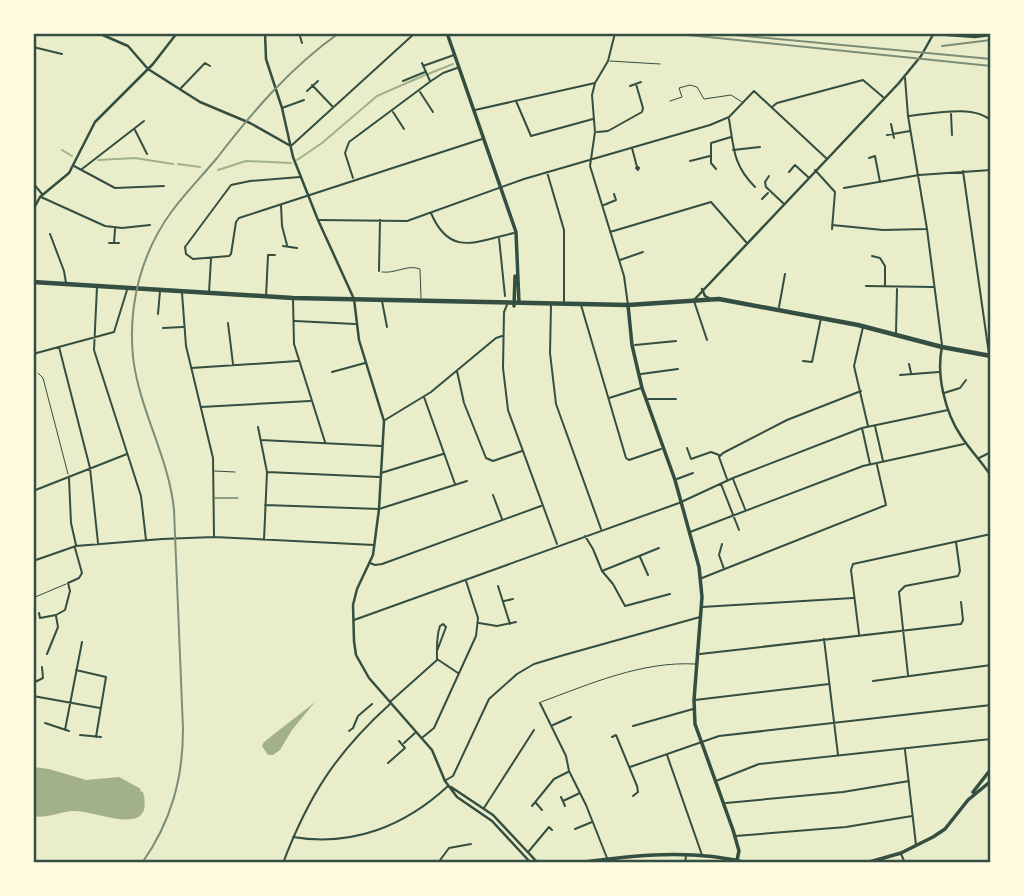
<svg xmlns="http://www.w3.org/2000/svg" width="1024" height="896" viewBox="0 0 1024 896" font-family="'Times New Roman',serif">
<style>
.water{fill:#a3b18a}
.lines{fill:none;stroke-linecap:round;stroke-linejoin:round}
.stream{stroke:#a3b18a;stroke-width:2}
.service{stroke:#344e41;stroke-width:1}
.minor{stroke:#344e41;stroke-width:2}
.tertiary{stroke:#344e41;stroke-width:2.5}
.secondary{stroke:#344e41;stroke-width:2.5}
.primary{stroke:#344e41;stroke-width:3.5}
.trunk{stroke:#344e41;stroke-width:4.5}
.tram{stroke:#7c8e77;stroke-width:2}
.rail{stroke:#7c8e77;stroke-width:2}
.neatline{fill:none;stroke:#344e41;stroke-width:2.5}
</style>
<rect width="100%" height="100%" fill="#e9edc9"/>
<!-- water -->
<path class="water" d="M315 702 292 730 280 750 273 755H268L262 746 264 742Z
M33 767 49 769 86 780 119 777 141 789 140 791 143 792C156 841 94 809 72 811 59 812 45 819 33 816Z"/>
<g class="lines">
<!-- stream -->
<path class="stream" d="M428 74 453 64
M62 150 72 156
M98 160 135 158 173 164
M297 160 322 143 377 96 425 75
M178 164 200 167
M218 170 246 161 291 163"/>
<!-- service -->
<path class="service" d="M610 61 660 64
M670 101 682 97 679 88 690 85 697 87 704 99 731 95 742 102
M382 272C395 274 408 264 420 269L421 298
M38 373 43 378 68 474
M214 471 235 472
M215 498H238
M33 598 66 584
M541 702C590 684 642 661 695 664"/>
<!-- minor -->
<path class="minor" d="M299 33 302 43
M615 33 608 61 595 83 592 95 595 132 590 166 624 276 628 305
M33 47 62 54
M422 63 430 81
M423 66 454 55
M905 78 908 116 927 229 942 345
M403 81 425 72
M312 85 333 107
M630 86 641 82
M181 88 205 63 210 66
M307 91 318 81
M420 92 433 112
M516 101 531 136 593 119
M772 107 777 103 863 80 883 97
M282 108 304 100
M475 110 595 83
M393 112 404 129
M951 114 952 135
M909 116C931 114 975 104 991 121
M729 119C734 149 733 165 755 187
M891 124 894 138
M135 130 147 154
M597 132 608 131 642 112 643 108 636 84
M887 135 910 131
M292 145 415 33
M632 148 637 167
M733 150 760 147
M869 158 875 156 880 182
M690 161 710 156
M74 166 115 188 164 186
M638 167 639 168 638 170 636 168Z
M82 169 144 121
M716 169 711 163V143L731 137
M815 170 835 192 832 229
M963 171 989 354
M547 172 564 230V303
M789 172 795 165 808 177
M769 176 765 182 766 187 783 203
M300 177 250 181 231 185 185 247 186 254 193 259 229 256 231 254 236 222 239 218 482 139
M353 178 345 153 349 142 431 81 443 73 457 68
M33 183 42 194
M844 188 919 175 991 170
M41 197 105 226 122 228 150 225
M762 199 768 193
M281 205 282 226 287 245
M604 205 616 200 614 194
M431 213C450 258 477 241 514 233
M318 220 407 221 524 179 710 125 729 117 754 91 826 158
M832 225 883 230 926 229
M610 232 711 202 746 242
M50 234 64 271 66 283
M499 238 505 296
M109 243H119
M114 243 115 229
M283 246 297 248
M872 256 880 258 885 266V286
M620 260 643 252
M379 271 380 220
M866 286 933 287
M97 287 94 350 141 496 146 540
M209 292 211 259
M182 293 186 346 213 458 214 536
M266 297 268 255H275
M293 299 294 344 325 442
M382 301 387 327
M694 301 707 340
M507 305 504 312 503 368 508 410 557 544
M551 305 550 353 556 404 601 529
M581 305 626 458 629 460 661 449
M779 307 785 274
M158 314 160 291
M295 321 355 324
M228 323 233 364
M863 327 854 366 868 426
M163 328 183 327
M896 333 897 289
M635 345 676 341
M59 347 90 468 98 543
M33 354 114 332 127 290
M803 361 812 362 821 318
M909 364 911 373
M33 367 35 372
M191 368 298 361
M457 371 464 403 486 458 493 461 522 451
M332 372 365 363
M641 374 678 369
M900 375 939 372
M944 393 960 388 966 380
M424 397 455 484
M609 398 641 388
M646 399H676
M201 407 310 401
M385 420 431 392 496 338 502 336
M875 426 883 461
M258 427 267 472 264 540
M862 428 870 464
M261 440 381 446
M687 448 691 459 711 452 719 455
M979 458 991 452
M267 472 379 477
M381 473 443 454
M69 478 71 523 76 545
M677 479 693 473
M727 479 719 457 723 453 787 420 861 391
M733 479 745 509
M721 484 739 530
M33 491 127 454
M493 495 502 519
M265 505 379 509 467 481
M690 532 863 466 964 444
M585 536 593 549 602 571 613 584 625 606 670 594
M722 544 719 555 724 569
M640 557 648 575
M33 561 76 546 162 539 214 537 374 545
M370 563 375 565 382 564 541 506
M602 571 659 548
M702 578 886 505 877 465
M498 586 510 624
M504 601 513 599
M702 607 853 598
M39 613 40 618 56 615 65 610 70 591 68 583 79 578 82 573 75 548
M354 620 679 503 733 478 862 428 948 410
M479 623 497 626 516 622
M859 634 851 570 853 564 991 534
M824 639 838 755
M437 651 446 627 443 624 440 626C436 637 437 648 437 659
M47 654 58 627 56 616
M700 654 961 624 963 620 961 602
M437 659 458 673
M76 670 106 677 96 737
M908 675 899 592 905 586 958 576 960 571 956 542
M873 681 991 665
M33 683 43 678 42 667
M33 696 100 708
M695 700 829 684
M391 701 437 660
M540 703 566 756 569 771 586 805 609 863
M45 723 69 731
M553 725 571 717
M633 726 693 709
M65 730 82 642
M349 731 353 728 358 716 372 704
M80 735 101 737
M423 737 434 728 476 636 478 618 466 581
M612 737 616 735 637 786 638 792 633 796
M404 743 415 733
M905 750 916 845
M667 755 702 855
M388 763 405 748 399 741
M630 767 719 736 991 705
M446 780 453 776 489 699 517 674 534 664 564 655 700 617
M716 781 759 764 991 739
M561 797 565 806
M563 801 580 793
M536 803 542 810
M726 803 843 792 909 781
M532 806 554 779 568 772
M484 808 534 730
M575 829 592 822
M735 836 846 827 912 816
M293 837C352 847 405 826 448 786
M529 851 549 827 552 830
M901 854 905 863
M283 863C309 795 336 753 390 704
M438 863 449 848 471 844
M685 863 686 856"/>
<!-- tertiary -->
<path class="tertiary" d="M98 33 128 46 148 69 200 102 250 123 289 145
M265 33 266 59 282 108 293 157 318 220 354 299 359 340 384 421 379 509 373 555 357 589 353 605 354 641 356 655 369 678 432 750 445 781 457 797 492 821 531 863
M934 34 975 37 991 35
M33 210 40 197 69 173 95 122 153 64 177 33
M942 347C936 375 945 412 961 436 970 450 982 462 991 476
M451 787 493 815 538 863"/>
<!-- secondary -->
<path class="secondary" d="M702 289 705 296 711 299
M694 300 898 84 921 56 934 33"/>
<!-- primary -->
<path class="primary" d="M447 33 516 232 519 303
M628 305 632 345 642 388 675 480 699 567 702 597 694 700 695 724 733 830 739 851 737 860
M514 306 515 276
M973 792 991 769
M578 863C633 855 693 849 747 863
M866 863 901 853 933 837 945 829 968 800 991 781"/>
<!-- trunk -->
<path class="trunk" d="M33 282 293 298 628 305 719 299 858 325 942 347 991 356"/>
<!-- tram -->
<path class="tram" d="M668 33 991 66"/>
<!-- rail -->
<path class="rail" d="M714 33 991 59
M942 46 991 40
M142 863C171 822 183 779 183 729L174 510C169 457 139 410 133 357 128 305 141 253 172 211 186 192 202 176 217 158 253 111 290 68 339 33"/>
</g>
<!-- border -->
<rect width="1024" height="896" fill="none" stroke="#fefae0" stroke-width="70"/>
<rect x="35" y="35" width="954" height="826" class="neatline"/>
</svg>
